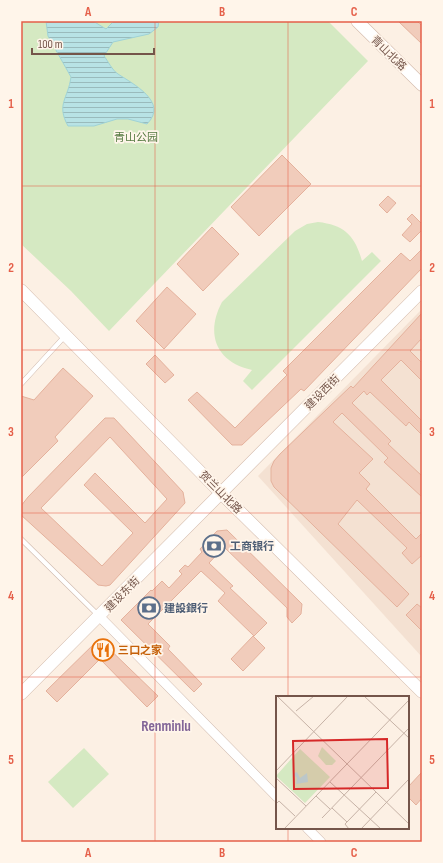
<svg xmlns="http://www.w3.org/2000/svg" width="443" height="863" viewBox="0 0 443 863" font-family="'Sofia Sans Condensed','Noto Sans SC',sans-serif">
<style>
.residential{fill:#f4e1d2}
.park{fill:#d5e9c2}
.water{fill:url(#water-rules);stroke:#9fd3d7}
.building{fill:#f1ccbb;stroke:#e4b19c;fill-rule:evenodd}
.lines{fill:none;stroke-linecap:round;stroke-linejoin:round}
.lane-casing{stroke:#cfb9ad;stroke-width:5.5}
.street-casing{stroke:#cfb9ad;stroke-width:10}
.secondary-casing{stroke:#d2b9aa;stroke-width:13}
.lane{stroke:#fff;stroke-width:4.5}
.street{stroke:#fff;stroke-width:9}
.secondary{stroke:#fff;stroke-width:12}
.grid{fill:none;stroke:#e55f49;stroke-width:1;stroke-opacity:0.55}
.labels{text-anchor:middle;stroke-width:3.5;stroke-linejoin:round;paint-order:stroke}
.street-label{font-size:11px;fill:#74554a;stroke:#fff5ea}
.park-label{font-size:11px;fill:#577a42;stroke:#fff5ea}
.service-label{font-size:11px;font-weight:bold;fill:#4e5e75;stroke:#fff5ea;text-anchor:start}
.food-label{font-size:11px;font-weight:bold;fill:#c56008;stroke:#fff5ea;text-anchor:start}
.district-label{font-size:15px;font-weight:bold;fill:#826598;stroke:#fff5ea}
.inset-road{fill:none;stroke:#c6b2a6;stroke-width:1}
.view{fill:#d62828;fill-opacity:0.15;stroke:#d62828;stroke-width:2}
.inset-edge{fill:none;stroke:#74554a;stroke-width:2}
.neatline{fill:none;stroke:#e55f49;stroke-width:1.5}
.grid-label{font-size:13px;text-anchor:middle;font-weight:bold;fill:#e55f49}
</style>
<defs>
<pattern id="water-rules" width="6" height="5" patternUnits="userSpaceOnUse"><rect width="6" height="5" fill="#b8e3e5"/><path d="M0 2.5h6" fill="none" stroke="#9abbbc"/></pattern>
</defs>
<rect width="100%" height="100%" fill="#fcf0e4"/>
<!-- residential -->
<path class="residential" d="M422 309V657L258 476Z"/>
<!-- park -->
<path class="park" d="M21 21H328L368 61 109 331 71 291 21 244Z
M318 222C345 225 355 236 362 261L372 252 381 261 252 390 243 381 252 370C216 362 205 334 222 302L295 231 307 224Z
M84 748 109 774 73 808 48 782Z"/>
<!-- water -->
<path class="water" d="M46 21H93L106 29 114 21H159L158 27 149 34 113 42 104 56C108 61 112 70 118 74 133 84 169 102 147 124L128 119H117L94 126H68C56 104 68 99 71 77L48 36Z"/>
<!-- building -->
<path class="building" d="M398 21H417L422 26V44Z
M282 155 311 184 259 236 231 207Z
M388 196 396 203 387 213 379 205Z
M412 214 422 224V230L410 242 402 235 412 224 407 219Z
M212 227 239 254 203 291 177 264Z
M422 249V268L304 391 301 389 242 445H232L188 400 197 392 235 428 287 375 283 371 401 253 410 261Z
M167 287 196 314 164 349 136 321Z
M422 313V338L410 351 422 363V381L401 360 381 380 422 421V435L409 422 406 426 370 392 367 395 364 391 352 403 391 441 388 444 422 476V497L384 462 388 458 342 413 333 422 373 459 359 473 370 484 366 489 416 539 422 533V555L412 564 402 553 407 548 357 500 338 524 409 594 397 607 274 487 271 481V468L274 461 280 454 351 386 353 388Z
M155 355 174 375 165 383 146 364Z
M63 368 93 396 55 437 58 441 21 478V396L34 400Z
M105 418H114L183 492 185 503 110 585 106 586 98 585 21 515V506L28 497ZM110 437 167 499 145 523 95 473 84 485 133 533 102 566 41 508Z
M227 530 302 604 301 614 292 623 287 617V608L224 547 209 563 233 586 230 588 267 623 254 636 218 601 225 593 201 571 148 624 170 646 168 649 202 684 194 692 121 620 151 590 152 591 162 581 169 588 182 574 179 571 185 565 188 567 202 552 200 549 217 531Z
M417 604 422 608V631L406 615Z
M253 636 265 648 243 671 231 659Z
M99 639 158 696 147 707 100 659 57 702 46 691Z
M422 772V798L416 805 408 797V787Z"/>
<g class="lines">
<!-- lane casing -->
<g class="lane-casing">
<path id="lane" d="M21 384 65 336
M21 539 98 615"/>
</g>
<!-- street casing -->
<g class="street-casing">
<path id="street" d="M99 616 277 797
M307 828 321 842"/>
</g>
<!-- secondary casing -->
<g class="secondary-casing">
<path id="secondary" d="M357 21 422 85
M21 290 222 494 422 692
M21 694 422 291"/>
</g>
<!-- lane -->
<use href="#lane" class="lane"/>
<!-- street -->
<use href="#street" class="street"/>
<!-- secondary -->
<use href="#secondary" class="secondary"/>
</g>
<!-- grid -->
<path class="grid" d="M155 21V842M288 21V697M21 186H422M21 350H422M21 513H422M21 677H422M288 828V842"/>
<!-- icons -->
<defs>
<g id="bank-ring" transform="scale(1.15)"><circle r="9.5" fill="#fff5ea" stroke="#5c6f8a" stroke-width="1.5"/><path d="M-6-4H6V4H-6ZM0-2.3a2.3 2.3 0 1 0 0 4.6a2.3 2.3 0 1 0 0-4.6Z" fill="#5c6f8a"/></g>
<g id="restaurant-ring" transform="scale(1.15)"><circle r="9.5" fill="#fff5ea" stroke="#e8710a" stroke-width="1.5"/><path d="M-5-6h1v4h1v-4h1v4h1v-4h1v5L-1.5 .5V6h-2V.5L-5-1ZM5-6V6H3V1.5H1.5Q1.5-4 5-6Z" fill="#e8710a"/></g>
</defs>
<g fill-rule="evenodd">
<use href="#bank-ring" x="214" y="546"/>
<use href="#bank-ring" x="149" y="608"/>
<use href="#restaurant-ring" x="103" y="650"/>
</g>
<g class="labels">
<!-- street labels -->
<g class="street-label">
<text transform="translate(389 53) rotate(44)" y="4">青山北路</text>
<text transform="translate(322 392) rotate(-45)" y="4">建设西街</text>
<text transform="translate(221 492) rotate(45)" y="4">贺兰山北路</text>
<text transform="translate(122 594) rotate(-45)" y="4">建设东街</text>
</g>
<!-- park labels -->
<g class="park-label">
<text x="136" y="141">青山公园</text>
</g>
<!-- service labels -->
<g class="service-label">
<text x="230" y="550">工商银行</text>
<text x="164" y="612">建設銀行</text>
</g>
<!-- food labels -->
<g class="food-label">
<text x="118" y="654">三口之家</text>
</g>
<!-- district labels -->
<g class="district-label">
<text x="166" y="731">Renminlu</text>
</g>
</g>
<!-- overview -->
<g transform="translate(276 696)">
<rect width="133" height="133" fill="#fcf0e4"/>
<path d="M46 51 60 65 56 69H50L42 60ZM24 53 54 81 29 107 0 80Z" fill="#d5e9c2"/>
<path d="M21 76 24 82 31 77 32 86 20 88 21 82 17 78Z" fill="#b8e3e5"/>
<path class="inset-road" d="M1 0 133 128M88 0 133 42M20 15 38 0M0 75 72 0M0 82 30 110M54 86 105 133M40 100 54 113M0 108 3 105 19 120M56 112 71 126 69 128 73 133M46 122 133 32M71 126 100 96M8 133 133 4M85 133 133 83"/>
<path class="view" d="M111 43 112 92 18 93 17 45Z"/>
<rect width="133" height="133" class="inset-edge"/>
</g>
<!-- border -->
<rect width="443" height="863" fill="none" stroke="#fff5ea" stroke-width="44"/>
<!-- scale -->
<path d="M32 48v6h122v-6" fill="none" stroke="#74554a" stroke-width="2"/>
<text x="38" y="48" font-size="12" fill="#74554a" stroke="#fff5ea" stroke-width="3" paint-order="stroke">100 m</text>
<rect x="22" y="22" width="399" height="819" class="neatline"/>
<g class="grid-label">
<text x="88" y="16">A</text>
<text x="222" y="16">B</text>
<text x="354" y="16">C</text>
<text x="11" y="108">1</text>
<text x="432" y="108">1</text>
<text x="11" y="272">2</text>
<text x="432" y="272">2</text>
<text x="11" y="436">3</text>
<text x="432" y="436">3</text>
<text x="11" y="600">4</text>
<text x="432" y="600">4</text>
<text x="11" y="764">5</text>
<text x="432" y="764">5</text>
<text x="88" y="857">A</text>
<text x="222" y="857">B</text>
<text x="354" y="857">C</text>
</g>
</svg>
